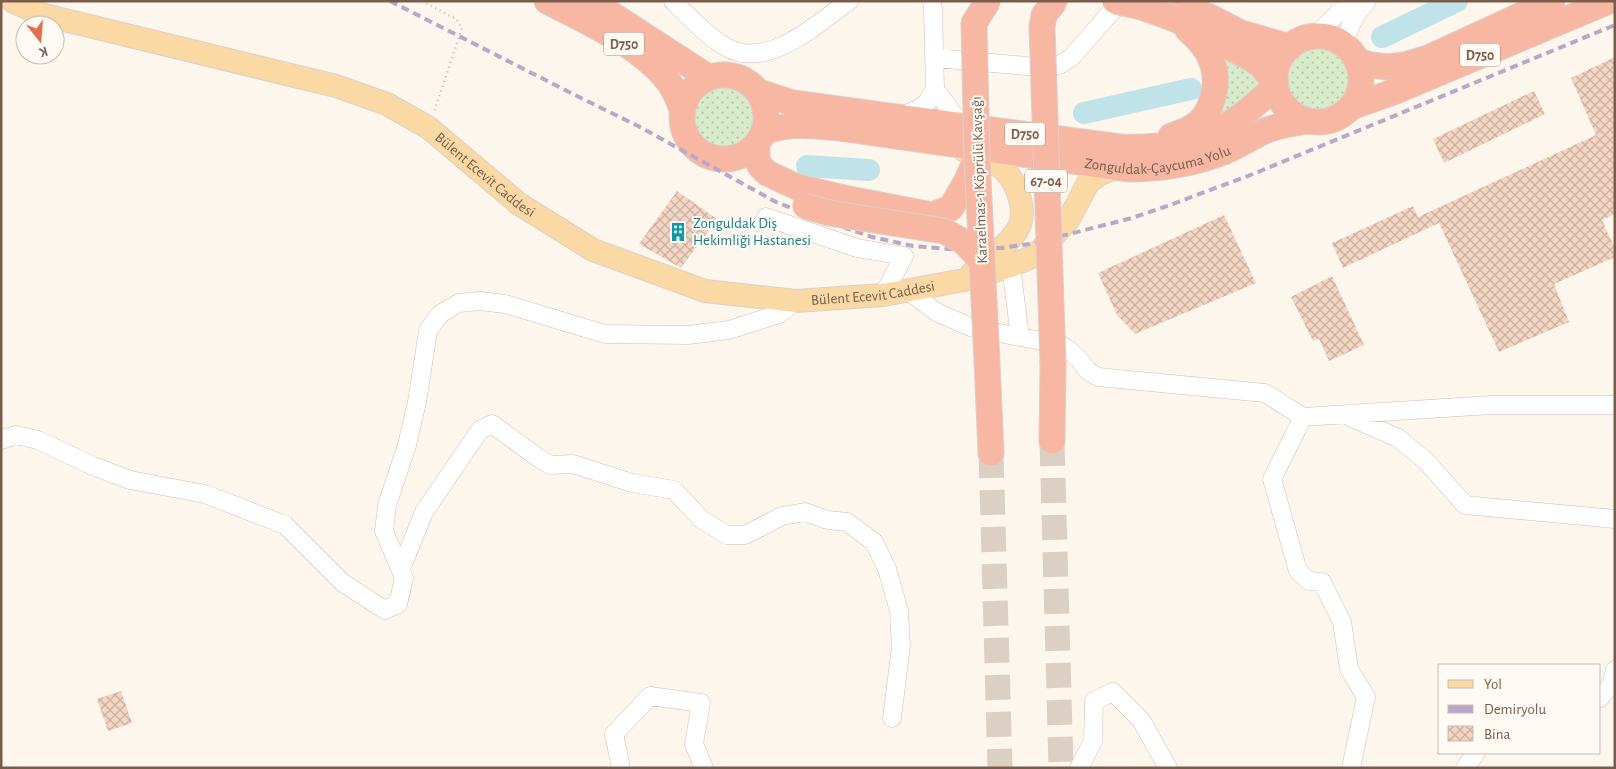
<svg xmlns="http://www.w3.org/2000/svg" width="1616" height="769" viewBox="0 0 1616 769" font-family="'Alegreya Sans',sans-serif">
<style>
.grass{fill:url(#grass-dots)}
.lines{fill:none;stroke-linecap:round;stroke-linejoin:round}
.river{stroke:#bfe3e8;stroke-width:22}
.building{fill:url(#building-cross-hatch)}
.highway-tunnel{stroke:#dcd0c4;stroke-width:25;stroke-dasharray:25 12;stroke-linecap:butt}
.minor-casing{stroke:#d1beb0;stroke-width:19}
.major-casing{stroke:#dad1cd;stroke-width:24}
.highway-casing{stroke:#dad1cd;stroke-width:27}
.path{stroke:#d9b8a5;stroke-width:2.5;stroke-dasharray:1 4;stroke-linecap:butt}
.minor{stroke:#fff;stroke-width:18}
.major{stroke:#fbd9a5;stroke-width:22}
.highway{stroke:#f7b7a3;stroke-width:25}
.rail{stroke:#b9a8c9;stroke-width:4;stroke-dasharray:8 5;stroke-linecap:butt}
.highway-bridge-casing{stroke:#dad1cd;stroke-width:27;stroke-linecap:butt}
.highway-bridge{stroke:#f7b7a3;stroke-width:25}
.labels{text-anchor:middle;stroke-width:4;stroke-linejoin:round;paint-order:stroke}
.shield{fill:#fffaf3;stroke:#a28b7f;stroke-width:1}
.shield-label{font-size:14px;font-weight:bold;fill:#7a5c4d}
.street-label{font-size:15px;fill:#7a5c4d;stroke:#fffaf3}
.culture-label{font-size:15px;fill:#0d838f;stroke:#fffaf3;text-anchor:start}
</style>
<defs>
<pattern id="grass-dots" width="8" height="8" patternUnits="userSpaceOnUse" patternTransform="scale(1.25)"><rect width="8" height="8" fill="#d8ecc9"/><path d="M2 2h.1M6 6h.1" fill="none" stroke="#b4c2a5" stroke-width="1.8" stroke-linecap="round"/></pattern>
<pattern id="building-cross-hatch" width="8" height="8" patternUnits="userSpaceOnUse" patternTransform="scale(1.25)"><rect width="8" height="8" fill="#f3d5c3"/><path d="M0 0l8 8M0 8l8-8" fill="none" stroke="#cab0a1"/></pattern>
</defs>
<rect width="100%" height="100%" fill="#fdf6ec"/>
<!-- grass -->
<path class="grass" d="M1279 79a39 39 0 1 1 78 0a39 39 0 1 1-78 0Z
M1218 51 1246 66 1263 86 1217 123C1219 115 1224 107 1226 100 1228 84 1222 67 1218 51Z
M685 117a39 39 0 1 1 78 0a39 39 0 1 1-78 0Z"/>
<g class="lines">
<!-- river -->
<path class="river" d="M1382 37 1457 1
M1084 113 1191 89
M807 166 869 170"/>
</g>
<!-- building -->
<path class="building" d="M1615 57V214L1602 220 1615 249V257L1554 284 1569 322 1499 352 1439 223 1343 268 1332 243 1413 206 1418 217 1596 135 1571 78Z
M1534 91 1545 114 1444 163 1433 139Z
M677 191 717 219 681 268 639 244Z
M1224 215 1256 283 1135 334 1117 315 1098 273Z
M1332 276 1364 345 1329 361 1319 339 1313 341 1291 297Z
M121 691 132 723 108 731 97 699Z"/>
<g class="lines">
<!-- highway-tunnel -->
<path class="highway-tunnel" d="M1052 441 1061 768
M991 453 1000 768"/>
<!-- minor casing -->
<g class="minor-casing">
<path id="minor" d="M673 1C690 18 706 35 726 47 767 71 817 24 849 1
M1316 36 1338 13 1360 1
M1343 44 1354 18 1367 1
M935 58 1049 68 1059 65 1071 58 1111 12 1125 1
M935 89 954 115 968 127
M899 117 918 109 927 102 935 89 933 10 932 1
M766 217 857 248 904 256 883 295
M908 291 938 313 973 328 1020 337 1011 266
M1020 337 1059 344 1069 350 1079 359 1088 371 1098 377 1265 393 1303 417 1491 405H1615
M1303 417 1272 479 1298 571 1309 581 1322 582 1342 622 1349 669 1366 697 1351 768
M1350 417 1398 438 1426 461 1465 505 1615 519
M1 440 16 435 38 440 93 466 130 480 205 494 285 525 343 583 385 610 398 604 404 578 384 531 387 505 407 445 417 402 428 331 440 314 459 303 480 301 505 304 605 334 688 335 729 330 779 314 796 301
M401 569 424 512 480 430 492 424 540 459 551 465 573 464 632 483 674 490 701 519 727 535H745L782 516 805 512 828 520 847 522 874 542 887 569 899 611 901 646 892 718
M1600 698 1611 685 1615 670
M621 768 614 734 650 696 701 703 694 744 704 768
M1079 768 1093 741 1094 701 1113 692 1141 720 1168 768
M1465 768 1476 753"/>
</g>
<!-- major casing -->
<g class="major-casing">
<g id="major">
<path id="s1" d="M12 1 40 14 336 86 387 104 429 128 519 204 593 250 705 291 796 301 883 295 964 280 1011 266 1036 255 1069 219 1088 183 1100 174 1115 168"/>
<path d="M965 151C977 156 992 160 1003 169 1018 183 1029 214 1016 232 1004 248 987 262 971 274"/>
</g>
</g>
<!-- highway casing -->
<g class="highway-casing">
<g id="highway">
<path d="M547 1C587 22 640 45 668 81 675 90 678 99 682 109"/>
<path d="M591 1 708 77"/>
<path d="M1166 1 1208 16 1241 33 1290 47"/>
<circle cx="1318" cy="79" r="43"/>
<path d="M1357 61 1371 65 1387 67 1405 65 1428 58 1552 1"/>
<circle cx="724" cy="117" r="42"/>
<path d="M759 92 793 103 1120 147C1191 149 1226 136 1276 85L1262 66 1250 58 1175 19"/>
<path d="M1351 107 1396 91 1609 1"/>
<path id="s2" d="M764 132C791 122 811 126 839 128L1128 169C1162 169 1194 164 1226 151 1240 145 1253 136 1267 130 1280 125 1294 123 1308 121"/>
<path d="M1171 136C1180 133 1192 129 1199 122 1205 117 1209 109 1211 103 1222 74 1211 49 1188 30"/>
<path d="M757 145V159L760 166 767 173 797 187 844 198 932 215 951 208 966 182 977 158"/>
<path d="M987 362 991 453"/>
<path d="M1052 441 1053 364"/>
</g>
</g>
<!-- path -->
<path class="path" d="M422 1 456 19 462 28 434 112"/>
<!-- minor -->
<use href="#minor" class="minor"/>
<!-- major -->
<use href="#major" class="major"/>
<!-- highway -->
<use href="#highway" class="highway"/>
<!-- rail -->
<path class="rail" d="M390 1 571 93 638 126 776 202 816 218 872 237 913 246 949 249 1001 248 1030 244 1132 218 1170 205 1253 174 1615 25"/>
<!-- highway-bridge casing -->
<g class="highway-bridge-casing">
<path id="highway-bridge" d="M1115 1 1142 7 1175 19
M805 206 829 213 944 231 964 242 982 261
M987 362 977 158 974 23 988 1
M1053 364 1042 27 1044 15 1055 1"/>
</g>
<!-- highway-bridge -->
<use href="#highway-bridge" class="highway-bridge"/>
</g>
<!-- icons -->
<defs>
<g id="building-bare" transform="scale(1.5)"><path d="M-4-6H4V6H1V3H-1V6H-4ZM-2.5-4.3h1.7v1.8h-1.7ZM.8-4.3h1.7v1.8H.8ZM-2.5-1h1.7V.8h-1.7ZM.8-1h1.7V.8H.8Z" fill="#0f9aa8" stroke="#fffaf3" stroke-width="2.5" paint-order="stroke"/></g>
</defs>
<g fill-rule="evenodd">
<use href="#building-bare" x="678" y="232"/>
</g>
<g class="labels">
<!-- shield labels -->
<g class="shield">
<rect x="604" y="32.5" width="40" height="23" rx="4"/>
<rect x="1460" y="43.5" width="40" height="23" rx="4"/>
<rect x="1005" y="122.5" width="40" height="23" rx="4"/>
<rect x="1025" y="169.5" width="42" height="23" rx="4"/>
</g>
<g class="shield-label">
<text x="624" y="49">D750</text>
<text x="1480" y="60">D750</text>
<text x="1025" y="139">D750</text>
<text x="1046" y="186">67-04</text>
</g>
<!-- street labels -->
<g class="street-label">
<text dy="5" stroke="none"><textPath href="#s2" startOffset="398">Zonguldak-Çaycuma Yolu</textPath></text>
<text dy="5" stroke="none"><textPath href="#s1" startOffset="511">Bülent Ecevit Caddesi</textPath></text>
<text transform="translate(979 180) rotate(-92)" y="5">Karaelmas-1 Köprülü Kavşağı</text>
<text dy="5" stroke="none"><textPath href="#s1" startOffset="931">Bülent Ecevit Caddesi</textPath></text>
</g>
<!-- culture labels -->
<g class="culture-label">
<text x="693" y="228">Zonguldak Diş<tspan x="693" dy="17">Hekimliği Hastanesi</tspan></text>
</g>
</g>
<!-- border -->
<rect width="1616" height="769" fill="none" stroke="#7a5c4d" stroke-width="5"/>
<!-- legend -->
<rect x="1438" y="664" width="162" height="90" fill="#fffaf3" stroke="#cabbb1"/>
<rect x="1448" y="680" width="25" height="8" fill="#fbd9a5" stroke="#cabbb1"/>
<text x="1484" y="689" font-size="15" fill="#7a5c4d">Yol</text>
<rect x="1448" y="705" width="25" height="8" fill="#b9a8c9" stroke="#cabbb1"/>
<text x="1484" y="714" font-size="15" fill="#7a5c4d">Demiryolu</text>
<rect x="1448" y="726" width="25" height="15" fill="url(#building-cross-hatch)" stroke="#cabbb1"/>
<text x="1484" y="739" font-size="15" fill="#7a5c4d">Bina</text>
<!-- north arrow -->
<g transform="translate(40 40) rotate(163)"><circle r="24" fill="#fffaf3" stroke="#cabbb1"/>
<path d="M0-4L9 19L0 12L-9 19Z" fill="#e76f51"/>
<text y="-8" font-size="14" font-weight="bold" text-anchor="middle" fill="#7a5c4d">K</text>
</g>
</svg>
